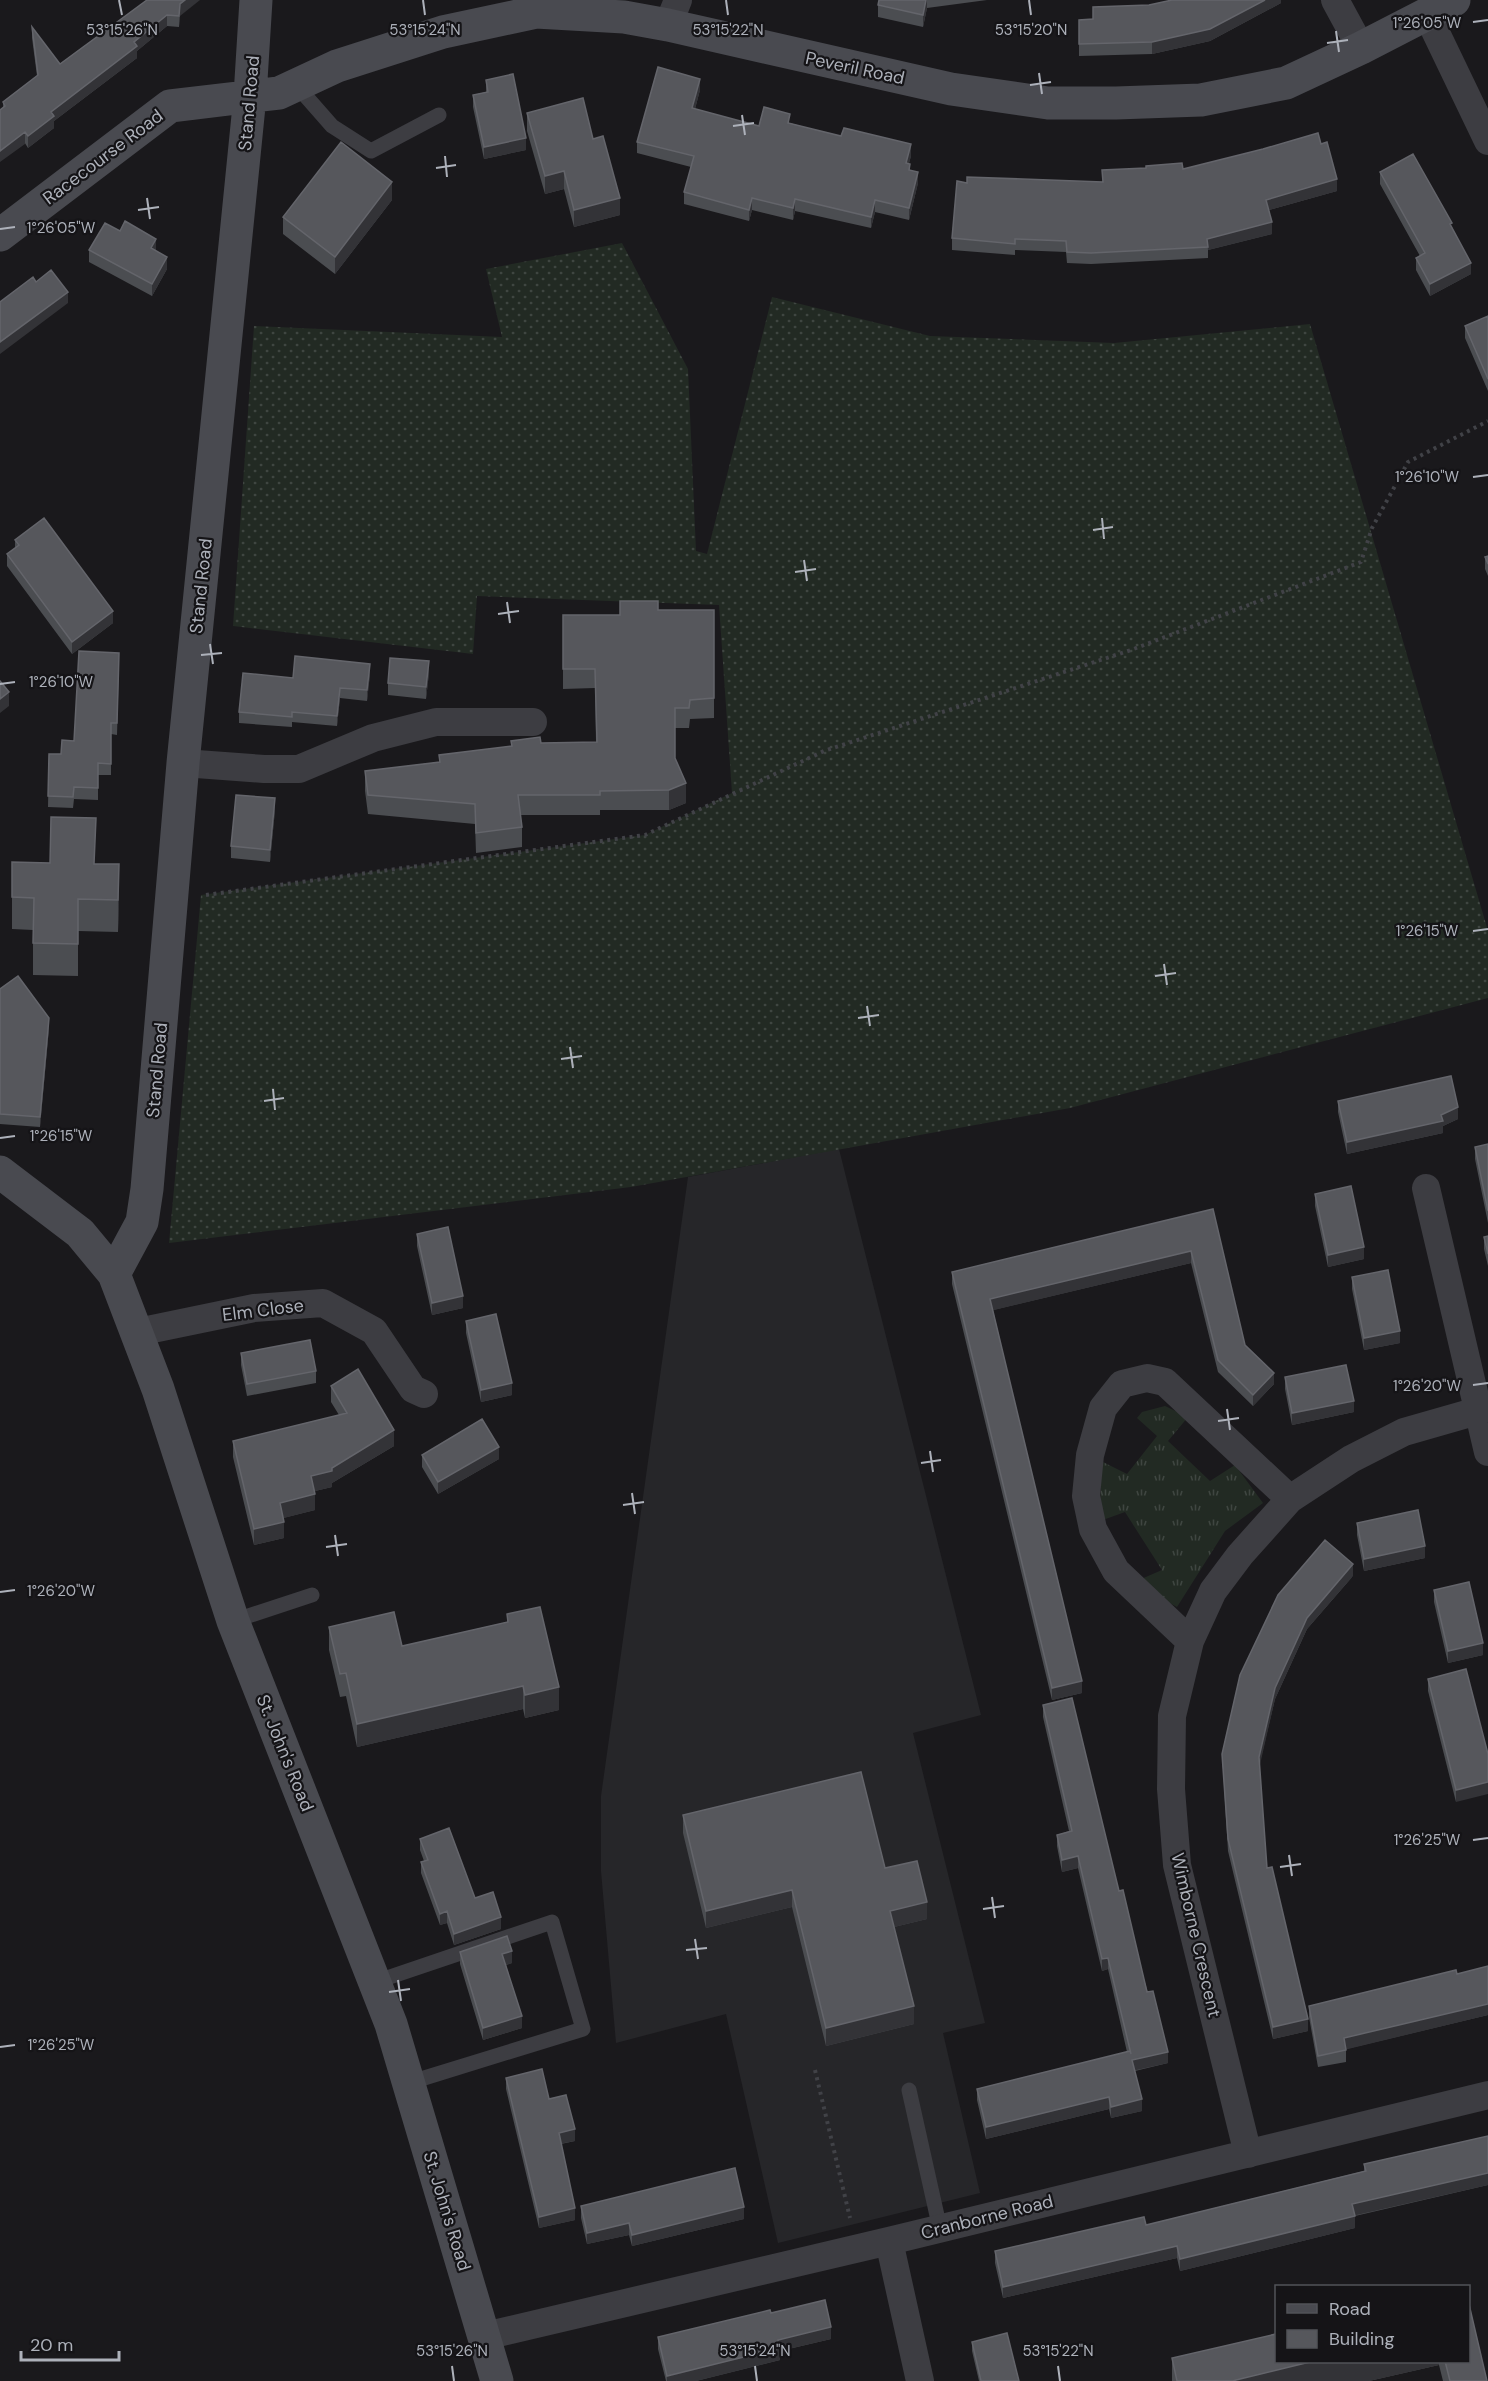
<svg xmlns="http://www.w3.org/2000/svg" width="1488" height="2381" viewBox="0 0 1488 2381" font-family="'DM Sans',sans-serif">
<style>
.built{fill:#262629}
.grass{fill:url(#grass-tufts)}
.garden{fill:url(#garden-dots)}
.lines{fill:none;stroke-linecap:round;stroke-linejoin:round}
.path{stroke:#414247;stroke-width:4;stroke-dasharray:3 4.5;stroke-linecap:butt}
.lane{stroke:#3d3d42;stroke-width:15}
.street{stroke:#3d3d42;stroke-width:28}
.secondary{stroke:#494a50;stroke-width:33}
.wall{fill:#4b4d51}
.shaded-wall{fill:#333337}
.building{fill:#56575c;stroke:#64656b;stroke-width:1.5}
.ticks{fill:none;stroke:#adb1ba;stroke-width:2}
.labels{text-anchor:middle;stroke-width:4.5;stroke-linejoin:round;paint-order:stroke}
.street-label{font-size:18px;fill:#adb1ba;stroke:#151417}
.ticks-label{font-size:15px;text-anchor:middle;fill:#adb1ba;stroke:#151417;stroke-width:4.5;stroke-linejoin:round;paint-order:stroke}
</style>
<defs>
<pattern id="grass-tufts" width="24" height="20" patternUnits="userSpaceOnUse" patternTransform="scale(1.5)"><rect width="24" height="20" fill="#222a23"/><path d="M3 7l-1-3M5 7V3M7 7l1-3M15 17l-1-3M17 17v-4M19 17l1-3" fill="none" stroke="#3f4641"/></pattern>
<pattern id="garden-dots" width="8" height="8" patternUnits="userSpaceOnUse" patternTransform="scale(1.5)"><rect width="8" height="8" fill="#222a23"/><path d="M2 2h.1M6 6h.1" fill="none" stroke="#3f4641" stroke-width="1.8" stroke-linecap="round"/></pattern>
</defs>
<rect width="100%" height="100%" fill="#1a191c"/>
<!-- built -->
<path class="built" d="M839 1149 981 1715 913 1733 985 2023 943 2033 980 2193 778 2243 726 2014 616 2043 601 1871V1796L688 1177Z"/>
<!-- grass -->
<path class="grass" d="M1165 1406 1188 1417 1168 1441 1210 1481 1235 1465 1263 1503 1225 1531 1177 1607 1164 1600 1139 1580 1162 1570 1125 1512 1100 1521 1101 1461 1127 1474 1157 1436 1137 1418 1142 1412Z"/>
<!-- garden -->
<path class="garden" d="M622 243 688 369 696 551 707 554 772 297 930 336 1114 343 1310 324 1488 931V998L1070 1108 631 1187 169 1243 201 895 645 835 732 793 719 605 477 596 473 654 233 626 254 326 502 337 486 269Z"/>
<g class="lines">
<!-- path -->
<path class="path" d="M206 895 645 835 824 751 1131 650 1361 562 1372 528 1408 462 1488 421
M815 2070 850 2218"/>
<!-- lane -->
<path class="lane" d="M296 85 332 126 371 151 439 115
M233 1621 312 1595
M375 1982 552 1922 583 2029 408 2083
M909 2090 940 2229"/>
<!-- street -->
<path class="street" d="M1335 0 1361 48
M1427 14 1488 141
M668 25 678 0
M183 763 264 769H299L373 738 436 722H533
M1426 1188 1488 1452
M138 1332 254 1308 323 1303 374 1331 413 1389 424 1394
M1190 1641 1116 1571 1093 1529 1086 1496 1090 1455 1103 1408 1122 1384 1147 1378 1165 1382 1290 1499
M1248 2154 1177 1865 1171 1789 1172 1716 1190 1641 1213 1591 1240 1555 1290 1499 1351 1459 1404 1432 1488 1408
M889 2241 920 2381
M485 2336 889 2241 1488 2095"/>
<!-- secondary -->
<path class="secondary" d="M0 235 170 106 279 93 337 66 443 32 536 12 624 17 668 25 951 89 1048 103H1116L1201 100 1286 83 1361 48 1454 0
M0 1172 80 1233 114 1274 158 1389 233 1621 391 2024 497 2381
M114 1274 142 1222 147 1189 183 763 250 96 256 0"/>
</g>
<!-- wall -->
<path class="wall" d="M147 0 180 16 179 27 167 26 137 51V58L54 121V128L28 148 3 108V102L37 76 32 38V27L60 64Z
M879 0H987L927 8 923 27 878 17V5Z
M1281 0V3L1210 41 1152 54 1079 56V20Z
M486 80 526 150 484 159 473 107V95L486 92Z
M700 90 695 109 759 126 790 123 911 156 909 163 910 170 918 183 909 220 875 212 871 228 795 211 793 220 752 210 749 221 684 204V192L691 167 637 153V142Z
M527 113 593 139 620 215 574 227 564 189 545 194 527 131Z
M1321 144 1337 191 1269 210 1272 234 1208 250V258L1091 264 1067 263 1066 252 1015 250V255L952 250V238L967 183 1103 182 1183 169Z
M1380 172 1452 227 1471 274 1430 296 1416 270V258L1420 256 1380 184Z
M392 200 335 274 283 234V217Z
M89 250 156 251 167 269 152 296 89 262Z
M1488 316V391L1465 338V326Z
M15 540 113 623 72 654 7 566V554L15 548Z
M1488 556V576L1485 569V557Z
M658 610H714V718L690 719 689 728H675V758L686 803 669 810H600V815H520L522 827V847L476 853 475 824 368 814 365 791V771L439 762V755L511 746V741L541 743 596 742 595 688 563 689V615H620Z
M119 665 117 735 111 734V775H98V800L74 799 73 808 48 807 49 754H61L74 741Z
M429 673 426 699 388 695V683Z
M370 674 367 701 340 698 337 726 292 722V727L239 723V712L293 678Z
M275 810 270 862 231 858V846Z
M12 862 95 864 119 896 118 932 78 931V976L33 975V930L12 929Z
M0 989 49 1028 40 1127 0 1124Z
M1338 1101 1458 1119 1443 1126V1133L1347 1154 1338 1112Z
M1488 1144V1223L1475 1159V1147Z
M1315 1194 1364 1259 1328 1267 1315 1206Z
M1213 1209 1245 1345 1274 1384 1253 1406 1218 1372 1191 1263 993 1310 1082 1693 1052 1700 952 1284V1272Z
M417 1234 463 1308 432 1315 417 1246Z
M1488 1236V1266L1484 1249V1237Z
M1352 1277 1400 1343 1364 1350 1352 1289Z
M466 1321 512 1395 481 1402 466 1333Z
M241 1353 316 1371V1383L247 1396 241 1365Z
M1285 1377 1354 1412 1292 1425 1285 1389Z
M331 1386 394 1446 332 1483V1487L315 1491V1510L283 1518 284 1538 254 1545 233 1457V1441L339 1415 331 1402Z
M422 1455 499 1459 438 1494 422 1467Z
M1357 1523 1425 1558 1364 1571 1357 1535Z
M1353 1576 1307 1629 1275 1699 1259 1766 1267 1868 1308 2031 1273 2039 1228 1851 1222 1754 1240 1675Z
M1434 1590 1483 1655 1448 1663 1434 1602Z
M507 1614 559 1710 525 1718 523 1709 357 1747 346 1696 340 1697 329 1650V1627L402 1646 507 1622Z
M1466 1669 1456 1802 1428 1691V1679Z
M1043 1705 1119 1891 1168 2063 1135 2071 1142 2111 1111 2118 1109 2109 986 2139 977 2100V2089L1127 2052 1108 1969 1102 1971 1078 1868 1062 1872 1057 1846V1835L1069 1831 1043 1717Z
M683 1815 885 1868 927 1919 894 1927 914 2024 826 2046 792 1907 706 1928 683 1833Z
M420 1839 475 1898 501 1929 454 1945 447 1923 440 1925 421 1873V1862L424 1861 420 1850Z
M460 1952 512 1963 506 1965 522 2028 483 2040 460 1964Z
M1457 1974 1488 2015 1346 2049V2062L1318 2067 1309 2017V2006Z
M506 2078 549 2099 575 2141 561 2144 575 2220 539 2228 506 2089Z
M1488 2136V2185L1355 2216V2228L1180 2271 1177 2258 1003 2298 995 2263V2251L1146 2225 1364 2171V2164Z
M581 2206 744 2219 632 2246 629 2235 587 2244 581 2218Z
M771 2313 831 2339 780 2351V2360L696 2381H666L658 2349V2337Z
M972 2342 1019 2381H979L972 2351Z
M1172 2358 1276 2361H1468L1487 2381H1443L1439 2365 1369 2381H1172Z"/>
<!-- shaded-wall -->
<path class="shaded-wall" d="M185 0H200L180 16 179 27 180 4Z
M926 0H927V8L923 27V15Z
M1265 0H1281V3L1210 41 1152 54V42Z
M167 15V26L137 51V58L54 121V128L28 148V136L51 112Z
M700 79V90L692 120V108Z
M25 132V144L0 162V151Z
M526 138V150L484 159V147Z
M911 144V156L906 175V163Z
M564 171V189L545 194V176Z
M918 172V183L909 220V208Z
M1337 179V191L1266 211V200Z
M392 182V200L335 274V257Z
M620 198V215L574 227V210Z
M752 198V210L749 221V210Z
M795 199V211L793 220V208Z
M875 200V212L871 228V217Z
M1272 222V234L1208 250 1207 239Z
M156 239V250L151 260V248Z
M167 257V269L152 296V284Z
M1471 263V274L1430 296V284Z
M68 292V303L0 354V342Z
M113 611V623L72 654V642Z
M429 661V673L426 699V687Z
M370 664V674L367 701V690Z
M340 688V698L337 726V716Z
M9 692V706L0 713V699Z
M686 783V803L669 810V790Z
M275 798V810L270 862V850Z
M119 864V896L118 932V900Z
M49 1018V1028L40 1127V1117Z
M1458 1107V1119L1443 1126V1133L1347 1154V1142L1441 1115Z
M1364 1247V1259L1328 1267V1255Z
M1191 1251V1263L990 1311V1299Z
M463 1296V1308L432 1315V1303Z
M1400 1331V1343L1364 1350V1338Z
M1274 1373V1384L1253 1406V1395Z
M512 1383V1395L481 1402V1390Z
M1354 1401V1412L1292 1425V1413Z
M394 1430V1446L332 1483V1487L311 1492V1476L332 1468Z
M499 1447V1459L438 1494V1482Z
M315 1494V1510L280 1519V1503Z
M284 1522V1538L254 1545V1529Z
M1425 1546V1558L1364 1571V1559Z
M1353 1564V1576L1307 1629 1275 1699 1259 1769V1757L1275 1688 1307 1618Z
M1483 1643V1655L1448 1663V1651Z
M1082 1681V1693L1052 1700V1688Z
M523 1686V1709L357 1747V1724Z
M559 1687V1710L525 1718V1695Z
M1488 1782V1794L1456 1802V1790Z
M1078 1856V1868L1062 1872V1860Z
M792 1890V1907L706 1928V1911Z
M927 1902V1919L890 1928V1911Z
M447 1911V1923L440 1925V1914Z
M501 1917V1929L454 1945V1934Z
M512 1951V1963L502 1966V1954Z
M1108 1958V1969L1102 1971V1959Z
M1488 2004V2015L1344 2050V2038Z
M914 2006V2024L826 2046V2028Z
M522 2016V2028L483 2040V2028Z
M1308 2019V2031L1273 2039V2027Z
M1168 2052V2063L1132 2071V2060Z
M1109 2097V2109L986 2139V2127Z
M1142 2099V2111L1111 2118V2107Z
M575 2129V2141L559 2144V2133Z
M1488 2173V2185L1352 2216V2204Z
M744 2207V2219L632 2246V2235Z
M575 2208V2220L539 2228V2217Z
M1355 2216V2228L1180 2271V2259Z
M629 2223V2235L587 2244V2233Z
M1177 2246V2258L1003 2298V2287Z
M831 2327V2339L780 2351V2360L696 2381H667V2376L778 2340Z
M1314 2361H1439V2365L1369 2381H1233L1236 2380Z"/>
<!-- building -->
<path class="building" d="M147 0H185L180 4 179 16 167 15 134 42 137 46 51 112 54 116 28 136 25 132 0 151V110L5 106 3 102 38 75 32 27 60 64Z
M879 0H926L923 15 878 5Z
M1172 0H1265L1210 29 1152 42 1079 44V20L1093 19V7L1149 5Z
M658 67 700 79 692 108 759 126 764 107 790 114 788 123 841 136 844 128 911 144 906 163 910 164 909 170 918 172 909 208 875 200 871 217 795 199 793 208 752 198 749 210 684 192 694 156 637 142Z
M513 74 526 138 484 147 473 95 488 92 486 80Z
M583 98 593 139 603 136 620 198 574 210 564 171 545 176 527 113Z
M1318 133 1321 144 1327 142 1337 179 1266 200 1272 222 1207 239 1208 247 1091 253 1067 252 1066 241 1015 239V244L952 238 957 181 967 183V177L1103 182 1102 170 1146 168V166L1182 163 1183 169 1263 149Z
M341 142 392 182 335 257 283 217Z
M1413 154 1452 223 1450 224 1471 263 1430 284 1416 258 1425 253 1380 172Z
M125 221 156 239 151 248 167 257 152 284 89 250 105 223 120 231Z
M51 270 68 292 0 342V302L33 277 36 282Z
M1488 316V379L1465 326Z
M44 518 113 611 72 642 7 554 19 545 15 540Z
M1488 556V564L1485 557Z
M620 601H658V610H714V698L690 700 689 708H675V758L686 783 669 790 600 791V795H518L522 827 476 833 475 804 368 795 365 771 440 762 439 755 512 746 511 741 540 737 541 743 597 742 595 669H563V615H620Z
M79 651 119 653 117 723H111V764L98 763V788L74 787 73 797 48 796 49 754H61L62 740 74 741Z
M295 656 370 664 367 690 340 688 337 716 292 712V717L239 712 243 673 293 678Z
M390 658 429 661 426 687 388 683Z
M0 681 9 692 0 699Z
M236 795 275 798 270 850 231 846Z
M51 817 96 818 94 864H119L118 900 78 899V944L33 943 34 898 12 897V862L50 863Z
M18 976 49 1018 40 1117 0 1114V989Z
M1451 1076 1458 1107 1441 1115 1443 1121 1347 1142 1338 1101Z
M1488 1144V1211L1475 1147Z
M1351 1186 1364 1247 1328 1255 1315 1194Z
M1213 1209 1245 1345 1274 1373 1253 1395 1218 1360 1191 1251 990 1299 1082 1681 1052 1688 952 1272Z
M448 1227 463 1296 432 1303 417 1234Z
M1488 1236V1254L1484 1237Z
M1388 1270 1400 1331 1364 1338 1352 1277Z
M496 1314 512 1383 481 1390 466 1321Z
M310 1340 316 1371 247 1384 241 1353Z
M1346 1365 1354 1401 1292 1413 1285 1377Z
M358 1369 394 1430 332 1468V1471L311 1476 315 1494 280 1503 284 1522 254 1529 233 1441 347 1413 331 1386Z
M482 1419 499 1447 438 1482 422 1455Z
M1418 1510 1425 1546 1364 1559 1357 1523Z
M1325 1540 1353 1564 1307 1618 1275 1688 1259 1757 1267 1868 1272 1867 1308 2019 1273 2027 1228 1839 1222 1754 1240 1675 1278 1595Z
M1469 1582 1483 1643 1448 1651 1434 1590Z
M540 1607 559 1687 525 1695 523 1686 357 1724 346 1673 340 1674 329 1627 394 1612 402 1646 508 1622 507 1614Z
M1466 1669 1488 1754V1782L1456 1790 1428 1679Z
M1072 1698 1119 1891 1123 1890 1147 1992 1153 1991 1168 2052 1132 2060 1142 2099 1111 2107 1109 2097 986 2127 977 2089 1130 2051 1131 2054 1108 1958 1102 1959 1078 1856 1062 1860 1057 1835 1072 1831 1043 1705Z
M861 1772 885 1868 917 1861 927 1902 890 1911 914 2006 826 2028 792 1890 706 1911 683 1815Z
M449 1828 475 1898 493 1892 501 1917 454 1934 447 1911 440 1914 421 1862 428 1860 420 1839Z
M507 1936 512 1951 502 1954 522 2016 483 2028 460 1952Z
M1488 1966V2004L1344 2038 1346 2050 1318 2056 1309 2006 1456 1970 1457 1974Z
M542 2069 549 2099 566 2095 575 2129 559 2133 575 2208 539 2217 506 2078Z
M1488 2136V2173L1352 2204 1355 2216 1180 2259 1177 2246 1003 2287 995 2251 1144 2217 1146 2225 1366 2171 1364 2164Z
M735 2168 744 2207 632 2235 629 2223 587 2233 581 2206Z
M825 2300 831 2327 778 2340 780 2348 667 2376 658 2337 770 2310 771 2313Z
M1468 2300 1487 2381H1450L1445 2361H1468Z
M1007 2333 1019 2381H981L972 2342Z
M1276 2334V2361H1314L1236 2380 1233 2381H1177L1172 2358Z"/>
<!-- ticks -->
<path class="ticks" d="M119 0 122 15M423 0 425 15M726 0 728 15M1029 0 1031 15M1473 22 1488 20M1336 31 1339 52M1327 43 1348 40M1039 73 1042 94M1030 85 1051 82M742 115 745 135M733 126 754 123M445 156 447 177M436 168 456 165M147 198 150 219M138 210 159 207M0 229 15 227M1473 477 1488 475M1102 518 1104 539M1093 530 1113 527M804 560 807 581M795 572 816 569M507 602 510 623M498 614 519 611M210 644 213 664M201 655 222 653M0 684 15 682M1473 931 1488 929M1164 964 1167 985M1155 976 1176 973M867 1006 870 1026M858 1018 879 1015M570 1047 573 1068M561 1059 582 1056M273 1089 275 1110M264 1101 284 1098M0 1138 15 1136M1473 1385 1488 1383M1227 1409 1230 1430M1218 1421 1239 1418M930 1451 933 1472M921 1463 941 1460M632 1493 635 1514M623 1505 644 1502M335 1535 338 1556M326 1547 347 1544M0 1592 15 1590M1473 1840 1488 1838M1289 1855 1292 1876M1280 1867 1301 1864M992 1897 995 1918M983 1909 1004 1906M695 1939 698 1959M686 1950 707 1948M398 1980 401 2001M389 1992 410 1989M0 2047 15 2045M452 2366 454 2381M755 2366 757 2381M1058 2366 1060 2381"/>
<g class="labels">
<!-- street labels -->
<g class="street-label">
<text transform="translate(855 68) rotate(12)" y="6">Peveril Road</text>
<text transform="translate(249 103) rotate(-85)" y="6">Stand Road</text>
<text transform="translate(103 157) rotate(-37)" y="6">Racecourse Road</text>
<text transform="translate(201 586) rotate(-84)" y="6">Stand Road</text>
<text transform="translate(157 1070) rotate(-85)" y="6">Stand Road</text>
<text transform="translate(263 1310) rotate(-7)" y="6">Elm Close</text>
<text transform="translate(285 1753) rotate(68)" y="6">St. John's Road</text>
<text transform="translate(1196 1935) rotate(77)" y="6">Wimborne Crescent</text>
<text transform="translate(447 2211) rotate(73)" y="6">St. John's Road</text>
<text transform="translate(987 2217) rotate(-14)" y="6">Cranborne Road</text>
</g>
</g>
<g class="ticks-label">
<text x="1427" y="28">1°26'05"W</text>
<text x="122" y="35">53°15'26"N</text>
<text x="425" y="35">53°15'24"N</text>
<text x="728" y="35">53°15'22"N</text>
<text x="1031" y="35">53°15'20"N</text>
<text x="61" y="233">1°26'05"W</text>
<text x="1427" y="482">1°26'10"W</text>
<text x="61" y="687">1°26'10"W</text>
<text x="1427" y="936">1°26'15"W</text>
<text x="61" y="1141">1°26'15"W</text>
<text x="1427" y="1391">1°26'20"W</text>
<text x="61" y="1596">1°26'20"W</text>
<text x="1427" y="1845">1°26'25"W</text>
<text x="61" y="2050">1°26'25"W</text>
<text x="452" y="2356">53°15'26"N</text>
<text x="755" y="2356">53°15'24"N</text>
<text x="1058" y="2356">53°15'22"N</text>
</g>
<!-- legend -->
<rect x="1275" y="2285" width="195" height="78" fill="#151417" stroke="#525358" stroke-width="1.5"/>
<rect x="1287" y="2304" width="30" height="9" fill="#494a50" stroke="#525358" stroke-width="1.5"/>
<text x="1329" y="2315" font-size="18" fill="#adb1ba">Road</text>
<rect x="1287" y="2330" width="30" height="18" fill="#56575c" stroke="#525358" stroke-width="1.5"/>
<text x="1329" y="2345" font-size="18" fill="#adb1ba">Building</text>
<!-- scale -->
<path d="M21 2351v9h98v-9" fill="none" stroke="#adb1ba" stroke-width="3"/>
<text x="30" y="2351" font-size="18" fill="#adb1ba" stroke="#151417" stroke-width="4.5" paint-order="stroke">20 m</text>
</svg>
